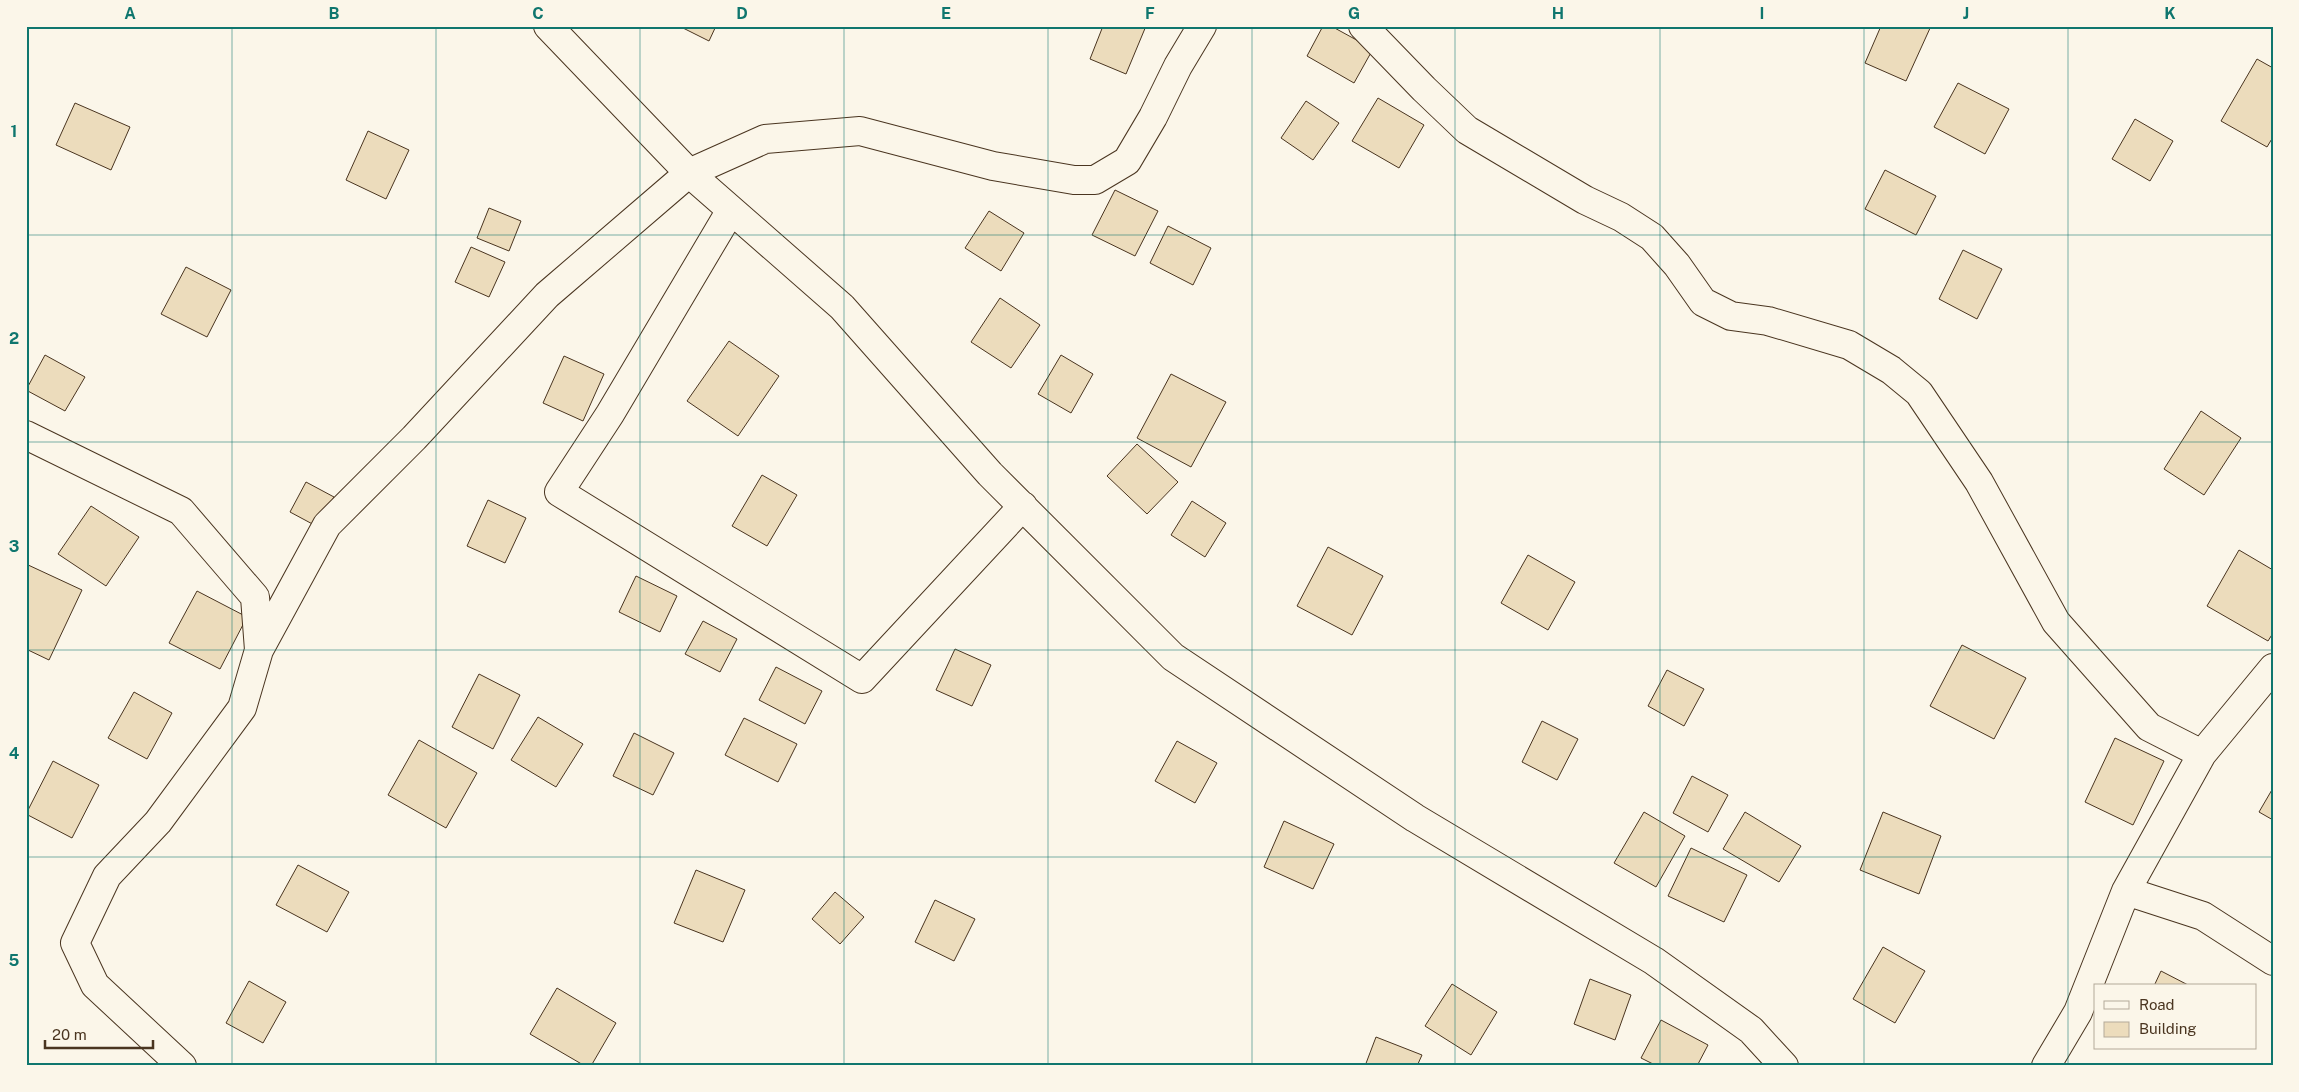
<svg xmlns="http://www.w3.org/2000/svg" width="2299" height="1092" viewBox="0 0 2299 1092" font-family="'Public Sans',sans-serif">
<style>
.building{fill:#ecdcbc;stroke:#4a3520}
.lines{fill:none;stroke-linecap:round;stroke-linejoin:round}
.street-casing{stroke:#4a3520;stroke-width:30}
.street{stroke:#fbf6e9;stroke-width:28}
.grid{fill:none;stroke:#0f766e;stroke-width:1;stroke-opacity:0.55}
.neatline{fill:none;stroke:#0f766e;stroke-width:2}
.grid-label{font-size:16px;text-anchor:middle;font-weight:bold;fill:#0f766e}
</style>
<rect width="100%" height="100%" fill="#fbf6e9"/>
<!-- building -->
<path class="building" d="M679 26H716L709 41Z
M1103 26H1146L1126 74 1090 59Z
M1323 26H1331L1373 49 1354 83 1307 56Z
M1881 26H1931L1906 81 1865 63Z
M2257 59 2273 68V137L2267 147 2221 121Z
M1958 83 2009 109 1985 154 1934 127Z
M1378 98 1424 125 1399 168 1352 141Z
M1306 101 1339 123 1313 160 1281 138Z
M75 103 130 127 111 170 56 145Z
M2135 119 2173 141 2150 181 2112 159Z
M368 131 409 150 386 199 346 180Z
M1885 170 1936 196 1916 235 1865 209Z
M1115 190 1158 211 1135 256 1092 235Z
M489 208 521 221 509 251 477 238Z
M989 211 1024 233 1001 271 965 248Z
M1168 226 1211 248 1193 285 1150 263Z
M471 247 505 262 489 297 455 282Z
M1963 250 2002 269 1977 319 1939 299Z
M186 267 231 290 207 337 161 314Z
M1000 298 1040 325 1011 368 971 342Z
M729 341 779 376 738 436 687 401Z
M45 355 85 377 65 411 26 390Z
M1061 355 1093 374 1071 413 1038 394Z
M564 356 604 374 583 421 543 403Z
M1171 374 1226 402 1191 467 1137 438Z
M2201 411 2241 438 2204 495 2164 469Z
M1137 444 1178 482 1147 514 1107 476Z
M762 475 797 495 767 546 732 526Z
M306 482 334 497 318 527 290 512Z
M488 500 526 518 505 563 467 546Z
M1192 501 1226 523 1205 557 1171 535Z
M91 506 139 537 106 586 58 554Z
M1328 547 1383 576 1352 635 1297 606Z
M2239 550 2273 570V633L2268 641 2207 606Z
M1528 555 1575 582 1548 630 1501 603Z
M26 564 82 590 49 660 26 649Z
M636 576 677 596 660 632 619 612Z
M197 591 247 617 220 669 169 643Z
M703 621 737 639 720 672 685 654Z
M1962 645 2026 678 1994 739 1930 706Z
M955 649 991 665 972 706 936 690Z
M776 667 822 691 805 724 759 700Z
M1667 670 1704 689 1684 726 1648 706Z
M479 674 520 695 493 749 452 727Z
M134 692 172 713 147 759 108 738Z
M538 717 583 744 556 787 511 760Z
M744 718 797 744 778 782 725 755Z
M1542 721 1578 739 1557 780 1522 762Z
M634 733 674 753 653 795 613 776Z
M2115 738 2164 761 2133 825 2085 802Z
M419 740 477 773 446 828 388 795Z
M1177 741 1217 763 1195 803 1155 781Z
M53 761 99 785 72 838 26 814Z
M1692 776 1728 795 1708 832 1673 813Z
M2273 788V820L2259 812Z
M1644 812 1685 836 1656 887 1614 863Z
M1745 812 1801 846 1779 882 1723 849Z
M1883 812 1941 836 1919 894 1860 870Z
M1284 821 1334 844 1313 889 1264 867Z
M1691 848 1747 875 1724 922 1668 896Z
M298 865 349 892 327 932 276 905Z
M696 870 745 890 723 942 674 923Z
M835 892 864 917 840 944 812 919Z
M935 900 975 919 954 961 915 942Z
M1883 947 1925 971 1895 1023 1853 999Z
M2161 971 2190 986H2154Z
M1590 979 1631 995 1615 1040 1574 1024Z
M249 981 286 1002 263 1043 226 1023Z
M1452 984 1497 1012 1471 1055 1425 1026Z
M557 988 616 1023 591 1066H585L530 1034Z
M1661 1020 1708 1045 1697 1066H1657L1641 1058Z
M1376 1037 1422 1055 1417 1066H1365Z"/>
<g class="lines">
<!-- street casing -->
<g class="street-casing">
<path id="street" d="M548 26 689 173 842 307 990 474 1173 657 1415 818 1654 961 1751 1030 1784 1066
M1363 26 1424 89 1467 130 1585 200 1621 217 1652 237 1677 265 1703 302 1731 316 1768 321 1849 345 1891 370 1919 393 1979 482 2056 622 2149 727 2202 754
M731 210 610 414 559 492 862 679 1023 506
M26 435 181 511 255 597 259 650
M2126 891 2203 916 2273 961
M182 1066 95 985 75 943 107 876 158 822 242 708 259 650 327 525 414 438 547 295 689 173 765 139 860 131 993 166 1074 180H1095L1127 161 1153 117 1178 66 1202 26
M2046 1066 2078 1012 2126 891 2202 754 2273 668"/>
</g>
<!-- street -->
<use href="#street" class="street"/>
</g>
<!-- grid -->
<path class="grid" d="M232 26V1066M436 26V1066M640 26V1066M844 26V1066M1048 26V1066M1252 26V1066M1455 26V1066M1660 26V1066M1864 26V1066M2068 26V1066M26 235H2273M26 442H2273M26 650H2273M26 857H2273"/>
<!-- border -->
<rect width="2299" height="1092" fill="none" stroke="#fbf6e9" stroke-width="55"/>
<!-- legend -->
<rect x="2094" y="984" width="162" height="65" fill="#fbf6e9" stroke="#b4a999"/>
<rect x="2104" y="1001" width="25" height="8" fill="#fbf6e9" stroke="#b4a999"/>
<text x="2139" y="1010" font-size="15" fill="#4a3520">Road</text>
<rect x="2104" y="1022" width="25" height="15" fill="#ecdcbc" stroke="#b4a999"/>
<text x="2139" y="1034" font-size="15" fill="#4a3520">Building</text>
<!-- scale -->
<path d="M45 1040v8h108v-8" fill="none" stroke="#4a3520" stroke-width="2.5"/>
<text x="52" y="1040" font-size="15" fill="#4a3520" stroke="#fbf6e9" stroke-width="4" paint-order="stroke">20 m</text>
<rect x="28" y="28" width="2244" height="1036" class="neatline"/>
<g class="grid-label">
<text x="130" y="19">A</text>
<text x="334" y="19">B</text>
<text x="538" y="19">C</text>
<text x="742" y="19">D</text>
<text x="946" y="19">E</text>
<text x="1150" y="19">F</text>
<text x="1354" y="19">G</text>
<text x="1558" y="19">H</text>
<text x="1762" y="19">I</text>
<text x="1966" y="19">J</text>
<text x="2170" y="19">K</text>
<text x="14" y="137">1</text>
<text x="14" y="344">2</text>
<text x="14" y="552">3</text>
<text x="14" y="759">4</text>
<text x="14" y="966">5</text>
</g>
</svg>
